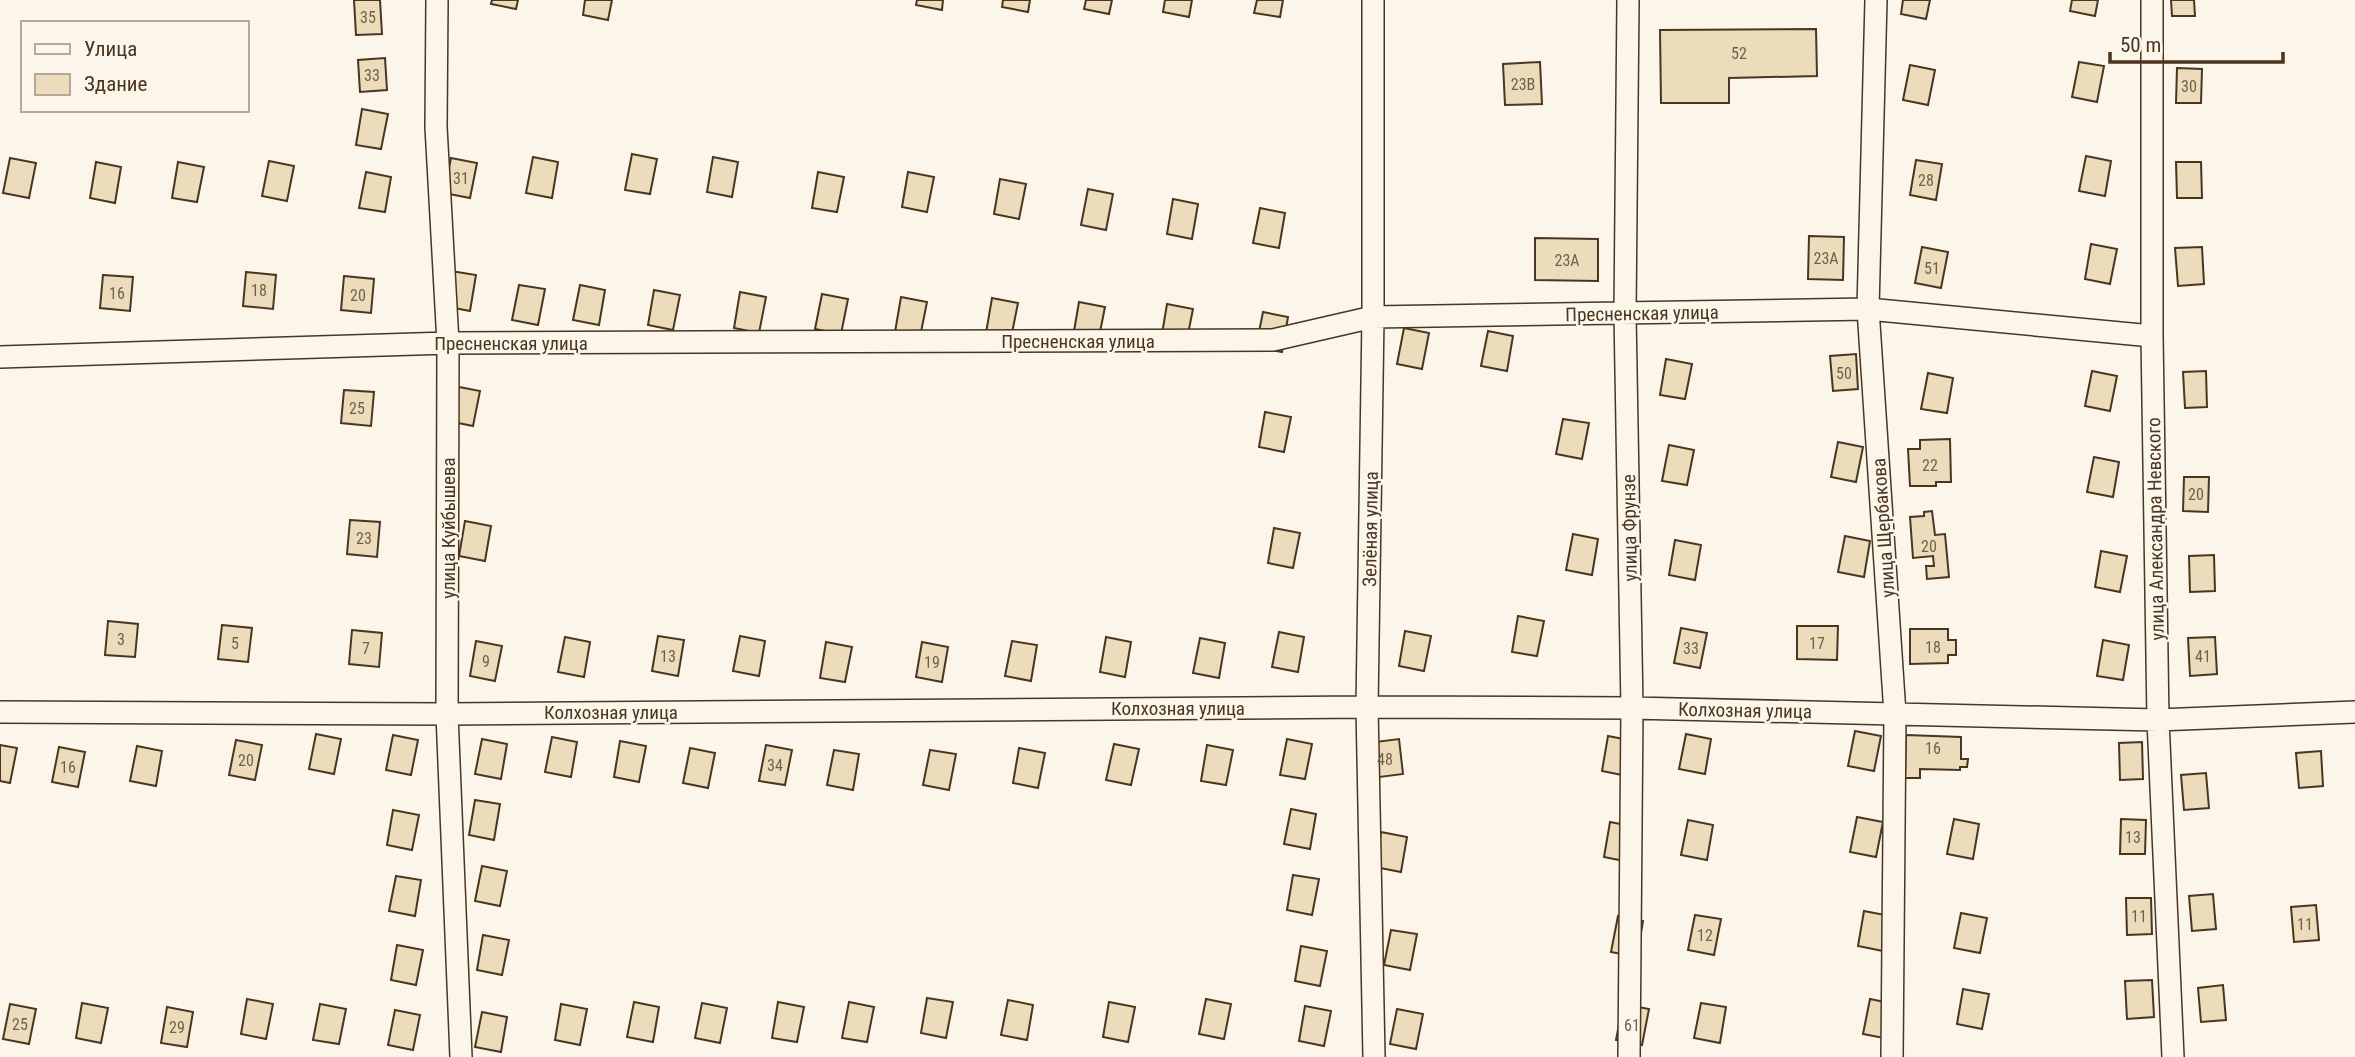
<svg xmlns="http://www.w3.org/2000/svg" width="2355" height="1057" viewBox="0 0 2355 1057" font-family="'Roboto Condensed',sans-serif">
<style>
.building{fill:#ecdcbc;stroke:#4a3520;stroke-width:2}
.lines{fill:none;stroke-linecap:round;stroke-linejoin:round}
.minor-casing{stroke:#4a3520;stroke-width:24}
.minor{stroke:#fbf6e9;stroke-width:21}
.labels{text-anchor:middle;stroke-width:5;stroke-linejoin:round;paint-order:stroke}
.number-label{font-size:16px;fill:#725f47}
.street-label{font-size:19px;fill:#4a3520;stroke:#fbf6e9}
</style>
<rect width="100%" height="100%" fill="#fbf6e9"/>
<!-- building -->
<path class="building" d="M354 0H380L382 34 356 35Z
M492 0H518L516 9 491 4Z
M585 0H612L608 20 583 15Z
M917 0H943L942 10 916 5Z
M1003 0H1030L1028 12 1002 7Z
M1086 0H1112L1109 14 1084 9Z
M1165 0H1192L1189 17 1163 12Z
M1257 0H1283L1280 17 1254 13Z
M1903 0H1930L1926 19 1901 14Z
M2072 0H2098L2095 16 2070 11Z
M2171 0H2194L2195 16H2172Z
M1816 29 1817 76 1729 78V103H1661L1660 30Z
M385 58 387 90 360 92 358 60Z
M1540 62 1542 104 1505 105 1503 64Z
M2079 62 2104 66 2097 102 2072 97Z
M1910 65 1935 70 1928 105 1903 100Z
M2177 68 2202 69 2201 103H2176Z
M362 109 388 114 381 149 356 145Z
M632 154 657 159 650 194 625 190Z
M2086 156 2111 161 2105 196 2079 191Z
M533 157 558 162 552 198 526 193Z
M713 157 738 162 732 197 707 192Z
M10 158 36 163 29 198 3 193Z
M451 158 477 163 470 198 444 193Z
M1916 160 1942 164 1936 200 1910 195Z
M269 161 294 166 287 201 262 196Z
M96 162 121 167 115 203 90 198Z
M178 162 204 167 197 202 172 198Z
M2176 162H2201L2202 198H2177Z
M366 172 391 177 385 212 359 208Z
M818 172 844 177 837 212 812 208Z
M908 172 934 177 927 212 902 207Z
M1000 179 1026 184 1019 219 994 214Z
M1088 189 1113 194 1106 230 1081 225Z
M1173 199 1198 204 1192 239 1167 234Z
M1260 208 1285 213 1279 248 1253 243Z
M1809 236 1844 237 1843 280 1808 279Z
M1535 238 1598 239V281L1535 280Z
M2091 244 2117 249 2110 284 2085 279Z
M1922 247 1948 252 1941 288 1915 283Z
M2202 247 2204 284 2178 286 2175 248Z
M451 271 476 275 470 311 444 306Z
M246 272 276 275 273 309 243 306Z
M103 275 133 277 130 311 100 308Z
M344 276 374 279 371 313 341 310Z
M519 285 545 289 538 325 512 320Z
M580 285 605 290 599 325 573 320Z
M654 290 680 295 673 330 648 325Z
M740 292 766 297 759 333 734 328Z
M822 294 848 299 841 334 815 329Z
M901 297 927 302 920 337 895 332Z
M992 298 1018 303 1011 338 986 333Z
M1079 302 1105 307 1098 342 1073 337Z
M1167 304 1193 309 1186 344 1161 340Z
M1263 312 1288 317 1282 352 1256 347Z
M1404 328 1429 333 1422 369 1397 364Z
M1488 331 1513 336 1507 371 1481 366Z
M1856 354 1858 389 1833 391 1830 356Z
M1666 359 1692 364 1685 399 1660 395Z
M2092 371 2117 376 2110 411 2085 406Z
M2206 371 2207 407 2185 408 2183 372Z
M1928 373 1953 378 1947 413 1921 409Z
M454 386 480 391 473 426 448 421Z
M344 390 374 392 371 426 341 423Z
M1265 412 1291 417 1284 452 1259 447Z
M1563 419 1589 423 1582 459 1556 454Z
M1950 439 1951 482H1936V486H1910L1908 449H1920V440Z
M1838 442 1863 447 1856 482 1831 477Z
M1669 445 1694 450 1687 485 1662 481Z
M2094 457 2119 462 2113 497 2087 492Z
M2184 477H2209L2208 512 2183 511Z
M1932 511 1935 535 1945 534 1949 577 1927 579 1926 566H1934L1933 556 1913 558 1910 517 1924 516V512Z
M350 520 380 522 377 557 347 554Z
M465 521 491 526 485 561 459 556Z
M1274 528 1300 533 1293 568 1268 563Z
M1573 534 1598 539 1592 575 1566 570Z
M1845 536 1870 541 1864 577 1838 572Z
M1675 540 1701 545 1695 580 1669 575Z
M2101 551 2127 556 2120 592 2095 587Z
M2214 555 2215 591 2190 592 2189 556Z
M1518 616 1544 621 1537 656 1512 652Z
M108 621 138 624 135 657 105 655Z
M222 625 252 628 248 662 218 659Z
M1797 626H1838L1837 660 1797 659Z
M1681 628 1707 633 1700 668 1674 663Z
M1910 629H1948V640H1956V655H1948V663L1910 664Z
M352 630 382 633 379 667 349 664Z
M1405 631 1431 636 1424 671 1399 666Z
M1279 632 1304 637 1298 672 1272 667Z
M658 636 684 640 678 676 652 671Z
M740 636 765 641 759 676 733 671Z
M565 637 590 642 584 677 558 672Z
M1106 637 1131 642 1125 677 1100 672Z
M2215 637 2217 674 2190 676 2188 638Z
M1200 638 1225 643 1219 678 1193 673Z
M2103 640 2129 645 2123 680 2097 676Z
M476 641 502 646 495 681 470 676Z
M1012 641 1037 645 1031 681 1005 676Z
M826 642 852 647 845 682 820 678Z
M922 642 948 647 942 682 916 677Z
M1855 731 1881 736 1874 771 1848 766Z
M316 734 341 739 334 774 309 769Z
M1686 734 1711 739 1705 774 1679 769Z
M393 735 418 740 411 775 386 770Z
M1906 735 1961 737V759H1968L1967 767H1960V770L1920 769V778H1905Z
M1608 736 1634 741 1627 776 1602 771Z
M552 737 577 742 571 777 545 772Z
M482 739 507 744 501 779 475 774Z
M1287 739 1312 744 1305 779 1280 775Z
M1399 739 1403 774 1372 778 1367 743Z
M236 740 262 745 255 780 229 775Z
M620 741 646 746 639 782 614 777Z
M2142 742 2143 779 2120 780 2119 743Z
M1114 744 1139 749 1131 785 1106 780Z
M0 745 17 748 10 783 0 781Z
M766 745 792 750 785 785 759 781Z
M1207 745 1233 750 1226 785 1201 781Z
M137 746 162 751 156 786 130 781Z
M59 747 85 752 78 787 52 782Z
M690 748 715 753 708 788 683 783Z
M1019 748 1045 753 1038 788 1013 783Z
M834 750 859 754 853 790 827 785Z
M930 750 956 754 949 790 923 785Z
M2321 751 2323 786 2299 788 2296 753Z
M2206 773 2209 808 2184 810 2181 775Z
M475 800 500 804 494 840 469 835Z
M1291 809 1316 814 1310 849 1284 844Z
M393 810 419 815 412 850 387 845Z
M1857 817 1883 822 1876 857 1850 852Z
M1954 819 1979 824 1973 859 1947 854Z
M2121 819 2146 820 2145 854H2120Z
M1688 820 1713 825 1707 860 1681 855Z
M1610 822 1636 827 1629 862 1604 857Z
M1381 832 1407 837 1401 872 1375 867Z
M482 866 507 871 500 906 475 901Z
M1293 875 1319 879 1312 915 1287 910Z
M396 876 421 880 415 916 389 911Z
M2213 894 2216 929 2192 931 2189 896Z
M2126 898H2151L2152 934 2127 935Z
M2316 905 2319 940 2294 942 2291 907Z
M1864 911 1890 916 1883 951 1858 946Z
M1961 913 1987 918 1980 953 1954 948Z
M1695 915 1721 919 1714 955 1688 950Z
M1618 916 1643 921 1637 957 1611 952Z
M1391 930 1417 934 1410 970 1384 965Z
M483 935 509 940 502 975 477 970Z
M397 945 423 950 416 985 391 980Z
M1301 946 1327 951 1320 986 1295 981Z
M2152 980 2154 1017 2127 1019 2125 981Z
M2223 985 2226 1020 2201 1022 2198 988Z
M1963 989 1989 994 1982 1029 1957 1024Z
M927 998 953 1002 946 1038 921 1033Z
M247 999 273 1004 266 1039 241 1034Z
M1206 999 1231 1004 1224 1039 1199 1034Z
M1870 999 1895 1004 1889 1039 1863 1034Z
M1008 1000 1033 1005 1027 1040 1001 1035Z
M634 1002 659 1007 653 1042 627 1037Z
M778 1002 804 1007 797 1042 772 1038Z
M849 1002 874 1007 867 1042 842 1038Z
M1109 1002 1135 1007 1128 1042 1103 1037Z
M82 1003 108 1008 101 1043 76 1038Z
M702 1003 727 1008 720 1043 695 1038Z
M1701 1003 1726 1007 1720 1043 1694 1038Z
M10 1004 36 1009 29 1044 3 1039Z
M320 1004 346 1009 339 1044 313 1040Z
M561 1004 587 1009 580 1045 555 1040Z
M1623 1004 1649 1009 1642 1045 1616 1040Z
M1305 1006 1331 1011 1324 1046 1299 1041Z
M167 1007 193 1012 187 1047 161 1043Z
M1397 1009 1423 1014 1416 1049 1390 1044Z
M395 1010 420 1015 413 1050 388 1045Z
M482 1012 507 1017 501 1052 475 1047Z"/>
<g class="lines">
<!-- minor casing -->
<g class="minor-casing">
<path id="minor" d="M437 0 436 127 448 343 447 714 461 1057
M1373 0V317L1367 707 1374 1057
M1628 0 1625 314 1632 708 1629 1057
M1876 0 1868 309 1895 714 1892 1057
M2152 0V336L2158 720 2173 1057
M0 357 448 343 1273 340 1373 317 1868 309 2152 336
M0 712 447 714 1367 707 1632 708 2158 720 2355 712"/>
</g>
<!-- minor -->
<use href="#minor" class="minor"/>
</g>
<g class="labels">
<!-- number labels -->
<g class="number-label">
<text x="368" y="23">35</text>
<text x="1739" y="59">52</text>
<text x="372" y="81">33</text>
<text x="1523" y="90">23В</text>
<text x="2189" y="92">30</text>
<text x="461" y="184">31</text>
<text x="1926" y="186">28</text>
<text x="1826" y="264">23А</text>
<text x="1567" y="266">23А</text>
<text x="1932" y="274">51</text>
<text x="259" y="296">18</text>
<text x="117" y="299">16</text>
<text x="358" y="301">20</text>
<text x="1844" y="379">50</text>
<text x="357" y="414">25</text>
<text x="1930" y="471">22</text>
<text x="2196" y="500">20</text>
<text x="364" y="544">23</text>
<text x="1929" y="552">20</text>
<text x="121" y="645">3</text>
<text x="235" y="649">5</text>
<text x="1817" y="649">17</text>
<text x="1933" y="653">18</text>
<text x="366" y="654">7</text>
<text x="1691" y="654">33</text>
<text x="668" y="662">13</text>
<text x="2203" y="662">41</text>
<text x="486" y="667">9</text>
<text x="932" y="668">19</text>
<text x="1933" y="754">16</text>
<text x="1385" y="765">48</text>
<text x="246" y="766">20</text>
<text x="775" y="771">34</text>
<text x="68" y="773">16</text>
<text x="2133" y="843">13</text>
<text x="2139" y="922">11</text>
<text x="2305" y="930">11</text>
<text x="1705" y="941">12</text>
<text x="20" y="1030">25</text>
<text x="1632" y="1031">61</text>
<text x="177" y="1033">29</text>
</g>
<!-- street labels -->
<g class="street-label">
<text transform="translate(1642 313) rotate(-1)" y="7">Пресненская улица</text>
<text x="1078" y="348">Пресненская улица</text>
<text x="511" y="350">Пресненская улица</text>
<text transform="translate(448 528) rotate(-90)" y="7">улица Куйбышева</text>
<text transform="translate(1629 528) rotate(-91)" y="7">улица Фрунзе</text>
<text transform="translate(1883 528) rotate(-94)" y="7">улица Щербакова</text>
<text transform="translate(1370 529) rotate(-89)" y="7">Зелёная улица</text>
<text transform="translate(2155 529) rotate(-91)" y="7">улица Александра Невского</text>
<text x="1178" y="715">Колхозная улица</text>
<text transform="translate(1745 710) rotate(1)" y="7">Колхозная улица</text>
<text x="611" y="719">Колхозная улица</text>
</g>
</g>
<!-- legend -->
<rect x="21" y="21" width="228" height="91" fill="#fbf6e9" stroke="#b4a999" stroke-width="2"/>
<rect x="35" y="44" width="35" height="10" fill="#fbf6e9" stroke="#b4a999" stroke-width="2"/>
<text x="84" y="56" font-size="21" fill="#4a3520">Улица</text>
<rect x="35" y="74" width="35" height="21" fill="#ecdcbc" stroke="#b4a999" stroke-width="2"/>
<text x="84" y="91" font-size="21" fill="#4a3520">Здание</text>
<!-- scale -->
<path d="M2110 52v10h173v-10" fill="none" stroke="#4a3520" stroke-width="3.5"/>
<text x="2120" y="52" font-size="21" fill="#4a3520" stroke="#fbf6e9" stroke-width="5" paint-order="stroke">50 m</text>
</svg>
